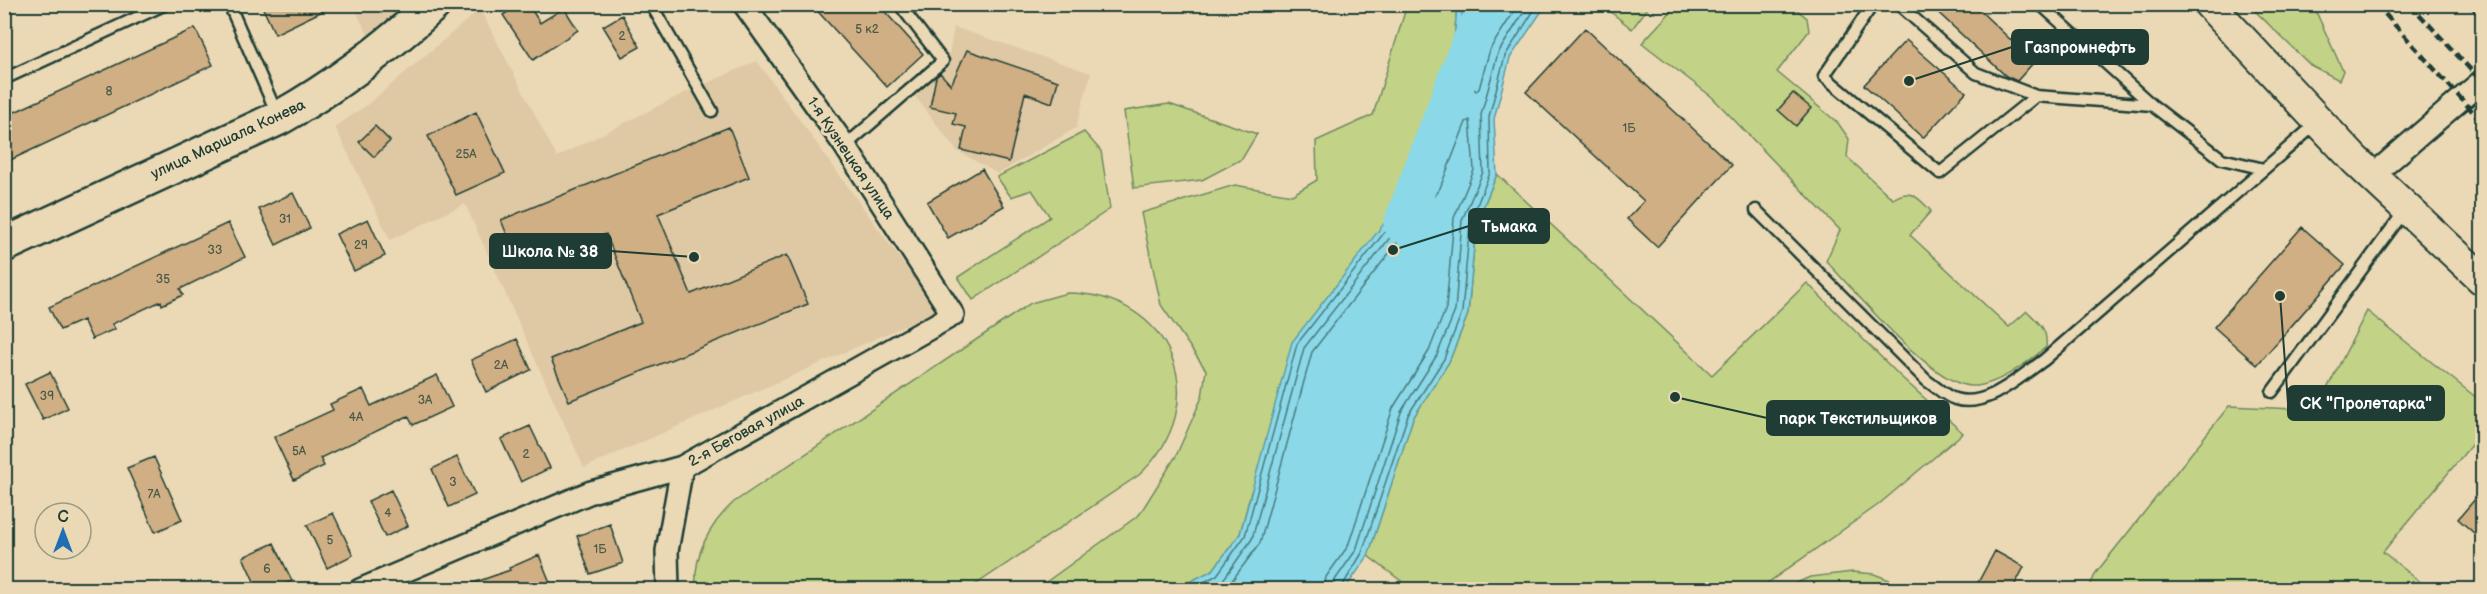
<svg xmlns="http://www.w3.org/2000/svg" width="2487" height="594" viewBox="0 0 2487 594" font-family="'Balsamiq Sans',sans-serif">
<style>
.built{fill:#dfc9a5}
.green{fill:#c2d387;stroke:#70885e;stroke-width:1.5}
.water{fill:#8bd8e9;stroke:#609aa1;stroke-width:1.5}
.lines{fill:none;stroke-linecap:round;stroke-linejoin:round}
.shore{stroke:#4a7b7c;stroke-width:1.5}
.river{stroke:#8bd8e9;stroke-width:39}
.building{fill:#cfaf83;stroke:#1f3d34;stroke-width:1.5}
.service-casing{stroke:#1f3d34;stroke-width:15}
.minor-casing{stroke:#1f3d34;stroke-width:26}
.secondary-casing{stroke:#1f3d34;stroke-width:34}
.primary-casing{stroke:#1f3d34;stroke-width:38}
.service{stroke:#ebd9b6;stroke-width:10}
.minor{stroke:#ebd9b6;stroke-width:21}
.secondary{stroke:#ebd9b6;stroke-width:30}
.primary{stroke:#ebd9b6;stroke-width:33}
.rail{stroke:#1f3d34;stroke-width:4.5;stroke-dasharray:9 4.5;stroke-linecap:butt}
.labels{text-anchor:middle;stroke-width:6;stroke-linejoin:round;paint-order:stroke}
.number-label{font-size:12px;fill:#4b5a48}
.street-label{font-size:15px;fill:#1f3d34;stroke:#ebd9b6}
.leader{fill:none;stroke:#1f3d34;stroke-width:2}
.callout-dot{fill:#1f3d34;stroke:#ebd9b6;stroke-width:2}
.callout{fill:#1f3d34;stroke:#1f3d34;stroke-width:2}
.callout-label{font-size:16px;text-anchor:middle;font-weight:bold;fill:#fff}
</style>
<rect width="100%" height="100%" fill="#ebd9b6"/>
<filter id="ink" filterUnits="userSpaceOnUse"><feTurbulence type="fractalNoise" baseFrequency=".0167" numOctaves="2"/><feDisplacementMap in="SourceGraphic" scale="12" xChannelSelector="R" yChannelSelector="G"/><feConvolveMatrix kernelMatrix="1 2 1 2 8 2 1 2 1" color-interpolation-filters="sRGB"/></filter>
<g filter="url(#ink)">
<!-- built -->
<path class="built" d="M353 5H406L369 37Z
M480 9 557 157 682 94 757 61 938 311 584 468 465 204 390 240 335 127 368 104Z
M954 27 1091 73 1076 128 998 174 956 150 911 91 948 60Z"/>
<!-- green -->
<path class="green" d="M1407 5H1457L1449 104 1421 176 1360 257 1251 492 1240 534 1213 570 1176 589 1035 590 1139 515 1176 456 1202 397 1206 370 1161 305 1141 213 1235 185 1292 195 1317 180 1316 141 1373 115Z
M1602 5H1650L1632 29Z
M1677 5H1791L1807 18 1809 31 1777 72 1838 123 1849 139 1847 157 1893 199C1911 187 1918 198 1931 211L1910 235 2009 327 2027 311C2039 323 2048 329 2046 347 2029 362 1994 388 1970 386 1929 382 1856 292 1826 261L1840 230 1712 97 1642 43Z
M2249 5H2313L2343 71 2339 80 2310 65Z
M1169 104 1257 134 1242 159 1202 180 1134 188 1124 111Z
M1084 132 1101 151 1110 209 973 300 958 277 1050 217 1032 190 1011 197 997 177Z
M1497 174 1712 375 1807 283 1900 376 1963 433 1878 505 1759 589H1412L1368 556 1413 418 1449 362 1468 314 1476 224Z
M1067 293C1172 293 1217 403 1139 475L969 589H696C693 555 709 525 734 502L1031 303Z
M2367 311 2482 402V432L2383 552 2429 589H2089L2095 574 2229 406 2316 410Z
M1853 572 1874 574 1913 589H1783L1810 577Z"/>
<!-- water -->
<path class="water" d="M1457 5H1546L1510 58 1494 119 1497 174 1476 224 1468 314 1449 362 1413 418 1368 556 1345 589H1176L1213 570 1240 534 1292 342 1421 176 1449 104Z"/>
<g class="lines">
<!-- shore -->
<path class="shore" d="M1479 4 1473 88 1476 91 1479 89 1490 49 1519 4
M1189 590 1217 575 1245 536 1297 344 1427 178 1455 105 1463 4
M1206 590 1223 580 1252 539 1304 348 1434 181 1462 107 1470 4
M1225 590 1260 543 1312 352 1440 188 1466 122 1470 120 1474 170 1454 218 1446 308 1429 351 1393 408 1348 546 1326 577 1324 590
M1333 590 1335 580 1356 550 1401 412 1437 355 1455 311 1462 220 1483 172 1481 115 1498 53 1529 4
M1340 590 1362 553 1408 415 1444 359 1462 312 1470 222 1490 173 1489 117 1505 56 1538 4"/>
<!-- river -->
<path class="river" d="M1403 224 1466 55 1488 4"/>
</g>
<!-- building -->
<path class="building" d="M261 4H337L275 34Z
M520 4H528L540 23 564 8 578 30 533 60 503 15Z
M811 4H878L923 54 887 87Z
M1929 4H1973L2034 62 2017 81 2006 76Z
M622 15 640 47 622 57 603 26Z
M195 28 213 65 4 163V117Z
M1585 28 1732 165 1657 247 1627 219 1644 201 1526 92Z
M1906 40 1966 92 1923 138 1864 85Z
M967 50 1058 81 1052 103 1025 93 1009 162 961 150 966 127 953 124 956 113 930 107 936 77 940 73 951 85Z
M1793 93 1811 108 1796 126 1778 110Z
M476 112 505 173 456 195 428 136Z
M375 126 390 141 374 157 359 142Z
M729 127 749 177 658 214 691 294 787 255 808 304 569 401 551 359 641 322 606 234 521 269 501 220Z
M982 169 1004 206 948 238 927 202Z
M293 193 310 228 276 245 259 209Z
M368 219 385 256 354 271 336 234Z
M228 223 245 257 180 289 183 295 162 305 161 301 112 324 115 329 92 339 83 320 60 330 49 307Z
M2302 227 2345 265 2257 365 2214 327Z
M517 339 531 370 486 392 471 360Z
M50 372 68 408 43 420 25 384Z
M437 375 452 407 413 425 408 416 320 458 324 466 294 480 274 437 333 410 330 404 363 389 371 406Z
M530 426 550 468 521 482 501 439Z
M154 457 182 520 155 532 127 468Z
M457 457 475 495 449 507 432 469Z
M391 490 408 526 385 537 368 501Z
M2482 491V540L2458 519Z
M333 513 353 555 327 568 307 525Z
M610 524 623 563 590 574 577 536Z
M274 543 292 581 272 590H258L243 557Z
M1995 551 2024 567 2012 590H1974Z
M539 555 553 590H463L462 587 510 570 509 568Z"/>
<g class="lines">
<!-- service casing -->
<g class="service-casing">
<path id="service" d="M229 4 277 114
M651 4 712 111
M1873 4 1824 76 1940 173 2036 96 2152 105 2222 159 2264 169
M1898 4 1976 73 2036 96
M2040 4 2152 105
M2477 4 2482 11
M4 79 166 4
M845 146 943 61 899 4
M1756 210 1927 381C1935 386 1945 396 1955 399 1986 409 2021 376 2044 360L2317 123
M2272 392 2406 209"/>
</g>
<!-- minor casing -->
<g class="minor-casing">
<path id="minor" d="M2372 176 2482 81
M360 590 591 492 682 467 953 315 845 146 744 4
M668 590 667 551 682 467"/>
</g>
<!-- secondary casing -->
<g class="secondary-casing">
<path id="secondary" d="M2209 4 2355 160 2482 279"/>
</g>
<!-- primary casing -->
<g class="primary-casing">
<path id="primary" d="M4 245 279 118C336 86 386 48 434 4"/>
</g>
<!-- service -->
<use href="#service" class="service"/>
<!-- minor -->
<use href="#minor" class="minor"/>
<!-- secondary -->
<use href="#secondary" class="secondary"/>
<!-- primary -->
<use href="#primary" class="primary"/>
<!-- rail -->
<path class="rail" d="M2376 4 2482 122
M2410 4 2482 82"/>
</g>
</g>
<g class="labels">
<!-- number labels -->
<g class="number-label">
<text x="867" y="33">5 к2</text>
<text x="622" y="40">2</text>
<text x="109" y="95">8</text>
<text x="1629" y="132">1Б</text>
<text x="466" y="158">25А</text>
<text x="285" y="223">31</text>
<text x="361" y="249">29</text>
<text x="215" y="254">33</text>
<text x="163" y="283">35</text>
<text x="501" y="369">2А</text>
<text x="47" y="400">39</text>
<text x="425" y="404">3А</text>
<text x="356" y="421">4А</text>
<text x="299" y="455">5А</text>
<text x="526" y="458">2</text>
<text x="453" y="486">3</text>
<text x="154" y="498">7А</text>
<text x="388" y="517">4</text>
<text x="330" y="544">5</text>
<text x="600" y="553">1Б</text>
<text x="267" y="573">6</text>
</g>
<!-- street labels -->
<g class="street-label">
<text transform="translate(228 139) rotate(-25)" y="5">улица Маршала Конева</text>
<text transform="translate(851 158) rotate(56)" y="5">1-я Кузнецкая улица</text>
<text transform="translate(746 431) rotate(-29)" y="5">2-я Беговая улица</text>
</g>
</g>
<!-- callouts -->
<path class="leader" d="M1909 81L2012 47M1393 250L1469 226M694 257L611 251M2280 296L2288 403M1675 397L1767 418"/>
<g class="callout-dot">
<circle cx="1909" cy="81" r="6"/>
<circle cx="1393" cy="250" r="6"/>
<circle cx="694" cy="257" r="6"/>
<circle cx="2280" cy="296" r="6"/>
<circle cx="1675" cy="397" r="6"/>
</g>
<g class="callout">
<rect x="2012" y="30" width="136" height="34" rx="6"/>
<rect x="1469" y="209" width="80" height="34" rx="6"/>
<rect x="490" y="234" width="121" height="34" rx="6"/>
<rect x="2288" y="386" width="156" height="34" rx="6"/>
<rect x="1767" y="401" width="182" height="34" rx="6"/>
</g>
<g class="callout-label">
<text x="2080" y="53">Газпромнефть</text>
<text x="1509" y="232">Тьмака</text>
<text x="550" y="257">Школа № 38</text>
<text x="2366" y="409">СК "Пролетарка"</text>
<text x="1858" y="424">парк Текстильщиков</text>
</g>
<!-- margin -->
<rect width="2487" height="594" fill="none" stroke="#ebd9b6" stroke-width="24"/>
<rect x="12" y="12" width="2463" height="570" fill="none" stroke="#1f3d34" stroke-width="2" filter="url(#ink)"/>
<!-- north arrow -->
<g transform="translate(63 531)"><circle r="28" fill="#ebd9b6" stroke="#999b82" stroke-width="1.5"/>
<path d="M0-4.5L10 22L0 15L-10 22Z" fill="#1f6fb2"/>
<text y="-9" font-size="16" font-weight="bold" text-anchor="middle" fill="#1f3d34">С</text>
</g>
</svg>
